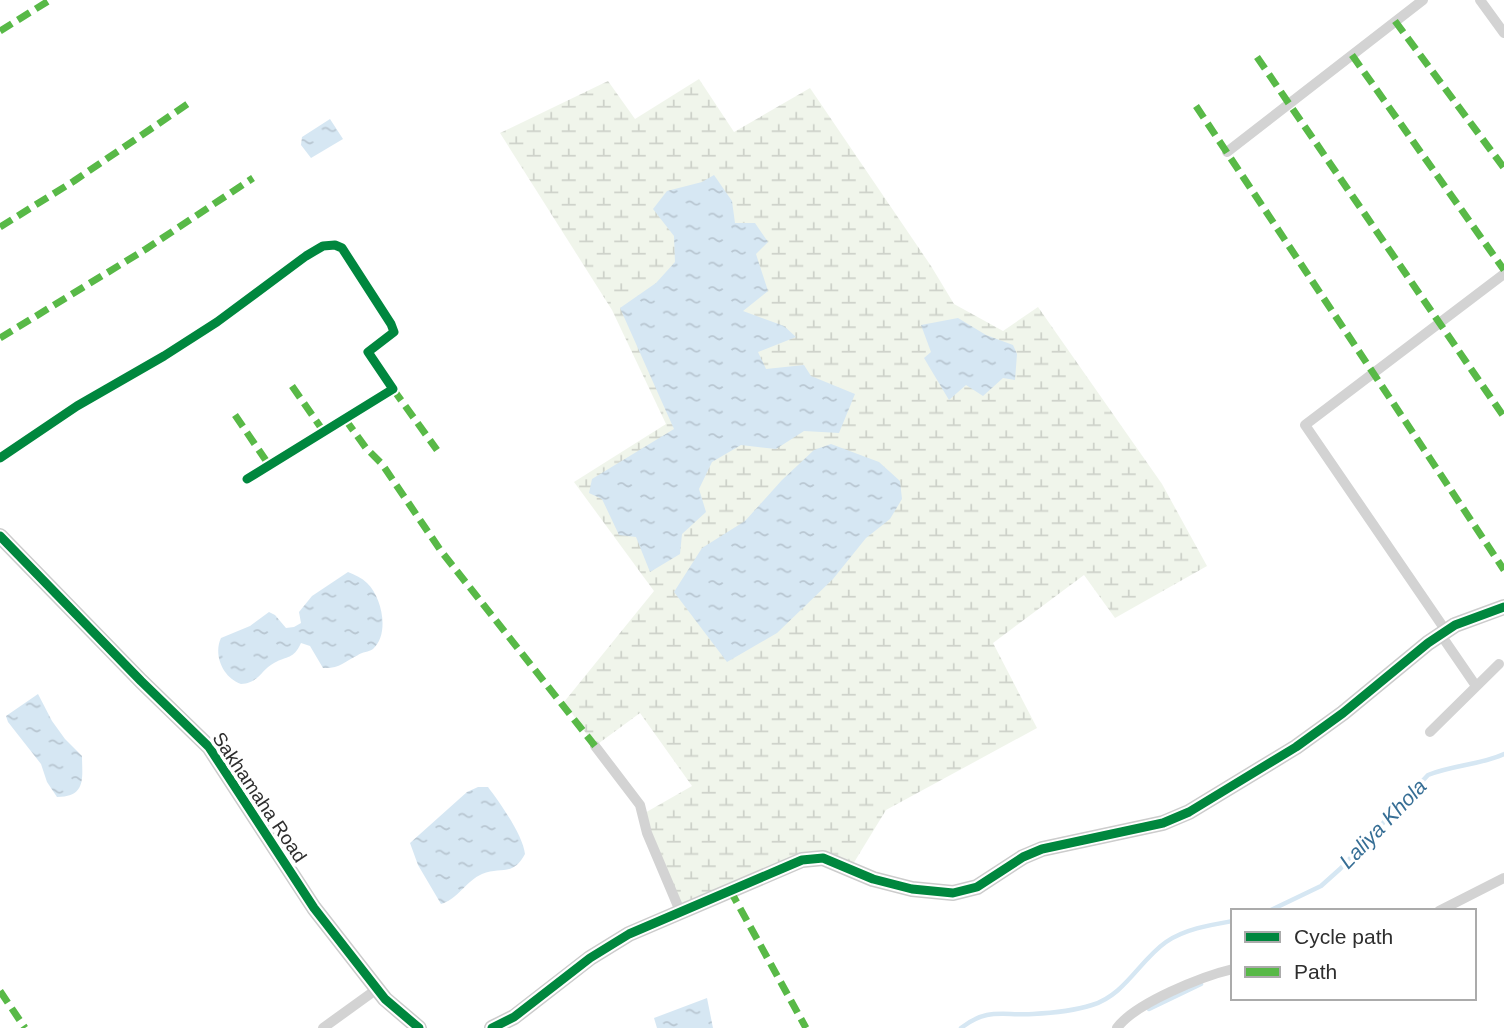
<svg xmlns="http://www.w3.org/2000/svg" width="1504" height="1028" viewBox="0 0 1504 1028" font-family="Helvetica,sans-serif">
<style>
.wetland{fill:url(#wetland-marsh)}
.water{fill:url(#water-ripples)}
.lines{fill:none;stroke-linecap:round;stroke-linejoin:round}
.stream{stroke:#d6e7f3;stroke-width:4.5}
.street{stroke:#d3d3d3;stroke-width:10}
.secondary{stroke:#ccc;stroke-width:16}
.quiet{stroke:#58b947;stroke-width:7;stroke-dasharray:14 7;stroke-linecap:butt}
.cycleway-casing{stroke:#fff;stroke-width:13}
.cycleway{stroke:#00873e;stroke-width:9}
.labels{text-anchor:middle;stroke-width:7;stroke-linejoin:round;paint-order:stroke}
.street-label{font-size:19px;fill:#2e2e2e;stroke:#fff}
.water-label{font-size:21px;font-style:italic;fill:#366e95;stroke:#fff}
</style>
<defs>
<pattern id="wetland-marsh" width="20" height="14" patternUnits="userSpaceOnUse" patternTransform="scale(1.75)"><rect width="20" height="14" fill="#f0f5eb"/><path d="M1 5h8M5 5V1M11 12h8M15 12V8" fill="none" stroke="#ced2ca"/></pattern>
<pattern id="water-ripples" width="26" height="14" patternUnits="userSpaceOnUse" patternTransform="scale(1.75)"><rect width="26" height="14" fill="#d6e7f3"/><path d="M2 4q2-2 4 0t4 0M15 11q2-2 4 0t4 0" fill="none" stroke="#b8c6d1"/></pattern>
</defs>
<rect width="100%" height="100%" fill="#fff"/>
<!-- wetland -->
<path class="wetland" d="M699 79 734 132 810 88 931 266 954 304 1003 331 1038 307 1162 484 1207 566 1115 618 1084 575 993 643 1037 728 886 810 850 869 823 858 680 911 643 814 692 786 640 713 595 746 564 702 654 591 574 482 666 424 612 310 500 133 608 81 635 119Z"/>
<!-- water -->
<path class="water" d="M330 119 343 139 311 158 301 145 302 137Z
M714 175 732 201 735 223H755L768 242 756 254 768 291 743 311 784 326 796 337 758 352 766 369 804 365 811 376 855 394 839 433 804 431 776 449 741 445 712 462 699 489 706 512 682 534 680 554 650 572 636 537 619 535 602 499 589 493 592 479 674 429 620 308 656 283 675 262 674 236 653 209 667 191 702 182Z
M958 318 986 335 1013 345 1017 354 1015 380 1003 378 983 396 966 385 949 400 924 358 931 352 921 325Z
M831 444 879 462 900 481 902 499 890 519 866 538 833 579 777 633 727 662 674 592 702 548 745 521 782 480 814 450Z
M348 572C355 575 362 578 367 583 382 597 390 634 373 649 369 652 362 652 358 655 344 662 339 669 323 668L310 646 301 643C293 660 288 655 274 663 261 670 259 683 241 684 223 678 213 655 221 638L250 626 269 612 275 615 286 628 294 627 301 623 299 612 312 596Z
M38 694 52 721 65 739 82 756C82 777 87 797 57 797L47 782 41 764 8 722 6 716Z
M478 787H488C500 803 523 835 525 854 513 877 501 866 482 874 466 881 458 899 441 904L418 865 410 843 467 792Z
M707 998 713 1028H657L654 1018Z"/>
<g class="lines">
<!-- stream -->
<path class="stream" d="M1269 911 1321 886 1340 869 1428 775C1453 765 1480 765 1504 754
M1149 1009 1201 984
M961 1028C988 1007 1003 1016 1033 1014 1053 1013 1073 1011 1092 1005 1125 995 1139 961 1166 942 1185 929 1210 925 1233 921"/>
<!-- street -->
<path class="street" d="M1480 0 1504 33
M1227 152 1423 0
M0 458 77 406 164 356 217 322 306 256 323 246 335 245 342 248 391 324 394 332 368 352 393 389 247 479
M1446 631 1305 425 1504 274
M1441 635 1476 686
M1430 732 1499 664
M595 746 640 805 647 833 680 911
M1439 911 1504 878
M323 1028 377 989
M1117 1028C1135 1003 1203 976 1233 969"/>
<!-- secondary -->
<path class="secondary" d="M0 536 141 681 209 747 314 908 385 999 419 1028
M492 1028 514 1017 590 958 629 934 802 860 823 858 873 879 912 889 953 893 977 887 1023 857 1042 849 1163 823 1189 812 1296 747 1343 713 1428 643 1455 625 1504 607"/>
<!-- quiet -->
<path class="quiet" d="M1395 21 1504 168
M0 31 50 0
M1352 55 1504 270
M1257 57 1504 417
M1196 106 1504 570
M0 227 74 181 189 103
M0 338 146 249 253 178
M292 386 324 432
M393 389 437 450
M235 415 269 465
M345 419 366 448 382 464 441 551 595 746
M730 890 806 1028
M0 991 25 1028"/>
<!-- cycleway casing -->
<g class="cycleway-casing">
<path id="cycleway" d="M0 458 77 406 164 356 217 322 306 256 323 246 335 245 342 248 391 324 394 332 368 352 393 389 247 479
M0 536 141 681 209 747 314 908 385 999 419 1028
M492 1028 514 1017 590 958 629 934 802 860 823 858 873 879 912 889 953 893 977 887 1023 857 1042 849 1163 823 1189 812 1296 747 1343 713 1428 643 1455 625 1504 607"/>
</g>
<!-- cycleway -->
<use href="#cycleway" class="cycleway"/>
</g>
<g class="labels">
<!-- street labels -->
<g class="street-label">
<text transform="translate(260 797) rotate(56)" y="7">Sakhamaha Road</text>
</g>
<!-- water labels -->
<g class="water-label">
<text transform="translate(1383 824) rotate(-46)" y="7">Laliya Khola</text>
</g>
</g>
<!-- legend -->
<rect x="1231" y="909" width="245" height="91" fill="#ffffff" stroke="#ababab" stroke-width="2"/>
<rect x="1245" y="932" width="35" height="10" fill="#00873e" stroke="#ababab" stroke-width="2"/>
<text x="1294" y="944" font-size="21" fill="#2e2e2e">Cycle path</text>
<rect x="1245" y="967" width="35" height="10" fill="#58b947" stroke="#ababab" stroke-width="2"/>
<text x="1294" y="979" font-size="21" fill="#2e2e2e">Path</text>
</svg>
